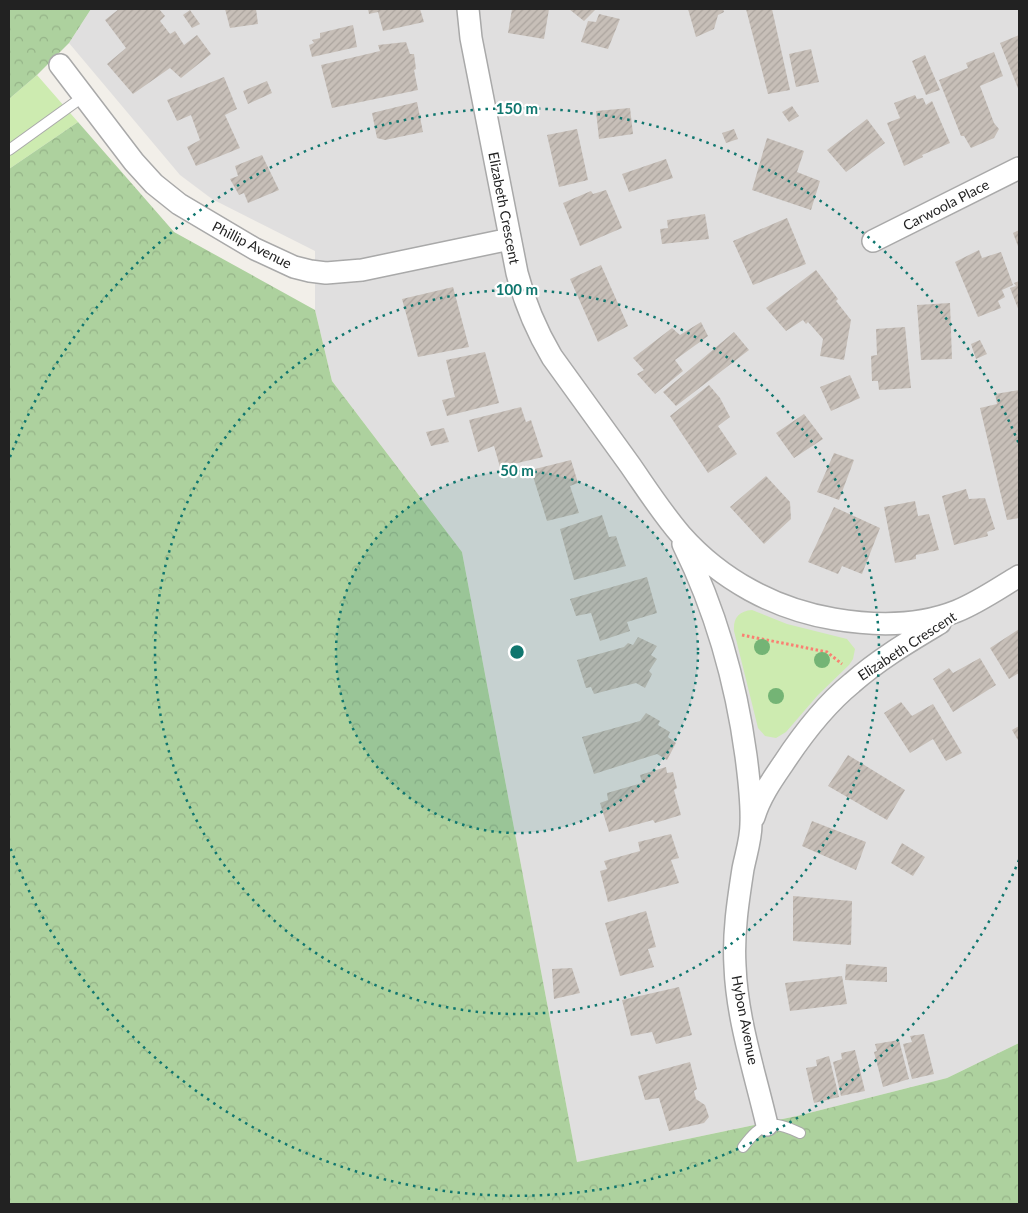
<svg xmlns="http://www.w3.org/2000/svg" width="1028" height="1213" viewBox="0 0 1028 1213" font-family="Lato,sans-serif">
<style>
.residential{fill:#e0dfdf}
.grass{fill:#cdebb0}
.forest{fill:url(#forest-crowns)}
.building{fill:url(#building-hatch)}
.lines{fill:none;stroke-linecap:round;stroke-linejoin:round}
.service-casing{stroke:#a9a9a9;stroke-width:12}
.minor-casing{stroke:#a9a9a9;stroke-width:24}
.path{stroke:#fa8072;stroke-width:3;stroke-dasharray:2.5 2.5;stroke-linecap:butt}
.service{stroke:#fff;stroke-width:10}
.minor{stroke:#fff;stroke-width:21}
.tree{fill:#74b475}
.ring{fill:none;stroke:#0f766e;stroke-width:2.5;stroke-dasharray:2.5 5}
.labels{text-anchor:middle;stroke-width:4.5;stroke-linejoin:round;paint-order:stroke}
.street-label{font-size:14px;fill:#222;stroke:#fff}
.centre{fill:#0f766e;stroke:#fff;stroke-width:2.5}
.ring-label{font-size:15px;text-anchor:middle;font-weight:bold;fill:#0f766e;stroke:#fff;stroke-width:4.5;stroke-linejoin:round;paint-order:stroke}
</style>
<defs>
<pattern id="forest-crowns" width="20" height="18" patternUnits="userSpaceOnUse" patternTransform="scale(1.25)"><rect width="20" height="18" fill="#add19e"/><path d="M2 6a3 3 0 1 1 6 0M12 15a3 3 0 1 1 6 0" fill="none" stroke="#95b388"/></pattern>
<pattern id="building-hatch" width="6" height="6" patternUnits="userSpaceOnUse" patternTransform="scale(1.25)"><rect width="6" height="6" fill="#c7bfb8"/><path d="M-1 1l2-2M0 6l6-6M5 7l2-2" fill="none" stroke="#aba49e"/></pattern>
</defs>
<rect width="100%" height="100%" fill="#f2efe9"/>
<!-- residential -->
<path class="residential" d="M91 9H1019V1043L947 1078 797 1116 577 1162 462 552 332 381 315 310V251L212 199 180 175 69 43Z"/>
<!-- grass -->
<path class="grass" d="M37 75 78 122 9 169V99Z
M752 610 787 624 847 639 855 649 853 659 849 665 818 695 786 732 776 738 765 736 758 728 734 631C733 618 739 611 752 610Z"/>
<!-- forest -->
<path class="forest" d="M9 9H91L69 43 37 75 9 99Z
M78 122 174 232 315 310 332 381 462 552 577 1162 797 1116 947 1078 1019 1043V1204H9V169Z"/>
<!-- building -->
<path class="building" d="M119 9H159L165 16 160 21 170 34 175 31 184 45 197 35 211 54 181 78 170 68 133 94 107 64 126 48 105 20Z
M225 9H256L258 24 230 28Z
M368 9H420L424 22 383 31 378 12 369 14Z
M512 9H549L544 39 508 33Z
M569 9H596L584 21Z
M688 9H723L724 12 718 15 714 29 696 37Z
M746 9H772L790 90 768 94Z
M190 10 200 24 192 28 183 15Z
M599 14 620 19 608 49 581 42 588 21 596 22Z
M353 25 357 47 312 57 309 45 314 43 312 40 320 38V33Z
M1019 35V91L1000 43Z
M406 42 410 54H414L416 69 414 70 418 90 332 108 321 65 380 51 378 45Z
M811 49 819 82 796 87 789 54Z
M994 52 1003 76 980 86 994 123 999 129 994 138 971 148 964 136H961L939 80 968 68 966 63Z
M925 55 940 90 926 95 912 61Z
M224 77 237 109 225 115 240 148 196 166 187 147 200 140 191 115 177 121 167 100Z
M267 81 272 93 248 104 243 91Z
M915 95 917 99 923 98 926 105 932 101 950 143 922 155 923 157 904 166 887 123 900 118 894 103Z
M417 102 423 132 385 140 377 138 372 113Z
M792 106 799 116 789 122 782 112Z
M630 108 633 134 599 139 596 111Z
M867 119 885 143 846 172 827 150Z
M577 129 588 180 559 187 547 135Z
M734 129 738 139 726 143 722 133Z
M767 138 804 151 797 172 820 181 811 210 752 190Z
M262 155 279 190 248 203 244 193 239 195 230 179 238 176 235 166Z
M666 159 673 178 629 192 622 174Z
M606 190 622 228 580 246 563 203 591 191 593 194Z
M705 214 709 239 662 244 660 229 668 228 667 220Z
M787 218 806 264 753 285 733 241Z
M1019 230V249L1013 233Z
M979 250 982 258 1001 252 1013 285 1002 290 1005 297 998 301 1001 308 978 317 955 262Z
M601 265 628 326 598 342 570 279Z
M816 270 838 299 836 301 851 320 844 360 820 356 823 339 808 322 806 324 803 320 786 331 766 308Z
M1019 281V311L1010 288 1016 286 1014 283Z
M453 287 469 347 418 357 402 299Z
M950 303 952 359 921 360 917 305Z
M701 322 708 336 675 360 683 371 655 394 637 374 644 370 633 358 672 328 680 335Z
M905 327 911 388 879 390 878 381H872L871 356 877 355 876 329Z
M734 332 749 350 676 406 663 392Z
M980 340 987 354 976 359 971 344Z
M485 352 499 403 447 416 442 400 455 397 446 360Z
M850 375 860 398 831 411 820 387Z
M709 385 720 398 730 417 718 426 737 454 708 473 670 416Z
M1019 390V518L1007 520 980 408 997 404 995 394Z
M521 407 526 422 531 420 543 457 500 467 494 446 478 452 469 420Z
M804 414 823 439 794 458 776 433Z
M444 428 449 442 431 446 426 432Z
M834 453 854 460 839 500 817 492Z
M571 460 578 483 570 486 579 513 547 521 531 470Z
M766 476 790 502 791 519 764 544 730 507Z
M966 489 969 499 985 498 995 529 987 532 988 536 954 545 942 496Z
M915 501 918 516 929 514 939 550 916 555V559L895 563 884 507Z
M834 507 880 528 862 574 842 566 838 574 808 562Z
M602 515 609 537 616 536 626 566 574 580 560 529Z
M647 577 657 613 627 622 630 631 600 641 591 613 576 616 570 599Z
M1019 629V673L1009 679 990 648Z
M638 637 657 646 651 655 657 659 649 671 652 674 645 688 636 683 594 694 591 687 586 688 577 660 624 647 628 643 633 645Z
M980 658 996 685 953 712 933 679 949 668 953 673Z
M901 702 912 716 933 704 962 753 946 761 933 739 910 753 884 713Z
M646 713 660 721 658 725 670 732 668 737 676 743 667 760 657 754 594 774 582 737 640 721Z
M1019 726V742L1012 730Z
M848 755 905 790 887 820 828 786Z
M666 767 667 773 673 772 677 788 674 790 681 815 655 823 653 820 609 832 600 803 608 800 607 793 642 783 640 775Z
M812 821 866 842 856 870 802 846Z
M671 834 679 858 671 860 679 883 608 902 600 871 607 869 604 861 640 851 638 842Z
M902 843 925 857 913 876 891 863Z
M793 896 852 901 851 945 793 941Z
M646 911 656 947 648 949 654 967 620 976 605 923Z
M846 964 887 967V982L845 980Z
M572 968 580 993 554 999 552 969Z
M842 976 847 1004 790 1011 785 983Z
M679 987 692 1035 656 1044 652 1032 631 1036 622 1000Z
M924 1034 934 1074 912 1079 903 1044 912 1042 910 1036Z
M899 1040 909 1079 883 1087 874 1052 877 1051 875 1044Z
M855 1050 865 1091 841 1096 833 1062 842 1059 841 1053Z
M829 1056 839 1097 814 1103 806 1068 817 1066 816 1060Z
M690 1062 697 1089 694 1091 696 1099 705 1105 709 1117 704 1123 669 1131 659 1098 645 1100 638 1076Z"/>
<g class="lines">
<!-- service casing -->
<g class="service-casing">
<path id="service" d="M9 150 84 96
M743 1147C762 1122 771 1119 800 1133"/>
</g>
<!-- minor casing -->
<g class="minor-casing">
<path id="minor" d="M468 9 471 38 517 273C525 304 536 330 552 357 578 393 604 429 630 465 646 488 662 513 681 535 721 580 775 609 834 619 875 626 917 627 957 611 979 602 999 588 1019 576
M60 65 134 162 154 184 179 204 255 249 294 267 310 271 326 273 362 270 510 239
M873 241 1019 168
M683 544C716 611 736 682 746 756 749 779 752 802 751 824 751 839 746 854 743 869 738 901 733 934 735 966 737 1020 755 1073 767 1125
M754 817C760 797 772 780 783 764 802 735 825 705 852 683 879 659 910 641 940 623"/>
</g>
<!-- path -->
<path class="path" d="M742 635 827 652 842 664"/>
<!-- service -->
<use href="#service" class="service"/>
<!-- minor -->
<use href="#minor" class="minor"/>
</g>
<!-- trees -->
<g class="tree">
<circle cx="762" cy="647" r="8"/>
<circle cx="822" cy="660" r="8"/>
<circle cx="776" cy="696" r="8"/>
</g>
<!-- distance rings -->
<circle cx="517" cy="652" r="181" fill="#0f766e" fill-opacity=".12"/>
<g class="ring">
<circle cx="517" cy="652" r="181"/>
<circle cx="517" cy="652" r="362"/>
<path d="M1019 860A543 543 0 0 1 10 847M10 457A543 543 0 0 1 1019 444"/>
</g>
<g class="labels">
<!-- street labels -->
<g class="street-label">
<text transform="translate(946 205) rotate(-27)" y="5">Carwoola Place</text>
<text transform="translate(504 208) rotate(79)" y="5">Elizabeth Crescent</text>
<text transform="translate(252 245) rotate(27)" y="5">Phillip Avenue</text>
<text transform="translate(907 646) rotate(-33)" y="5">Elizabeth Crescent</text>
<text transform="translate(745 1020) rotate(79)" y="5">Hybon Avenue</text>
</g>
</g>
<circle cx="517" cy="652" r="8" class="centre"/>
<g class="ring-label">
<text x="517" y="114">150 m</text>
<text x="517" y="295">100 m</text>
<text x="517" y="476">50 m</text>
</g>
<!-- border -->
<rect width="1028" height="1213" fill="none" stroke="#222222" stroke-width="20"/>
</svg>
